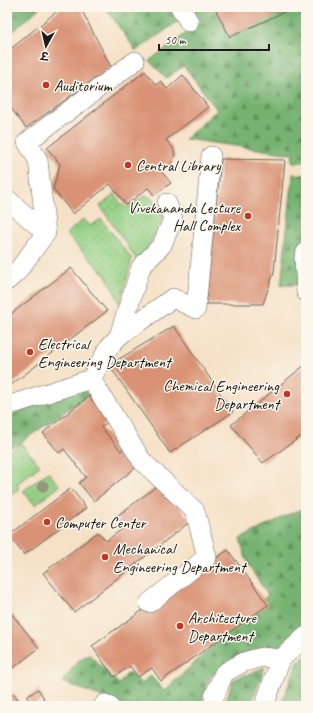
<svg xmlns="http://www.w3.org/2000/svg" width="313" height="713" viewBox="0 0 313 713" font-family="Caveat,'Playpen Sans Deva',sans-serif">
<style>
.grass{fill:url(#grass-dots);stroke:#587650}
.forest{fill:url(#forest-firs);stroke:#496746}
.building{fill:#d99274}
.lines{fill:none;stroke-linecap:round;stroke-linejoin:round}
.minor-casing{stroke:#686158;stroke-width:20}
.minor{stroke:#fff;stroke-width:19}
.tree{fill:#95977c}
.poi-dot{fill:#c8321e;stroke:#fbf7ec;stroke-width:1.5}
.labels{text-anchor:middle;stroke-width:3;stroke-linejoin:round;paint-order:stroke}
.poi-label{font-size:16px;fill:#1c1c1c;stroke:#fbf7ec;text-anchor:start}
</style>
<defs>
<pattern id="grass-dots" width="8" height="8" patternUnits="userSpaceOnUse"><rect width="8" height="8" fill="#93cf83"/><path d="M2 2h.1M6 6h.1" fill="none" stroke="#7eb171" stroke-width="1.8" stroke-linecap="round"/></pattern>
<pattern id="forest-firs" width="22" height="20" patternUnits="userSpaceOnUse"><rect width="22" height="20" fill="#76b271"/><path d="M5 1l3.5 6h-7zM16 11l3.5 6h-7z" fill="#60905c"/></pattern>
</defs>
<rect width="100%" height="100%" fill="#fbf7ec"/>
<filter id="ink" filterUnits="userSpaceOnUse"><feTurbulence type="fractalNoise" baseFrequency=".025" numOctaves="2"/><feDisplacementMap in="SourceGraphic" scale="8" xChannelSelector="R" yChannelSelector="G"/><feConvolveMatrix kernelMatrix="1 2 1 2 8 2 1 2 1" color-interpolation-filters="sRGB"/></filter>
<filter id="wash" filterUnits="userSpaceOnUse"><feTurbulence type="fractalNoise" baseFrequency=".012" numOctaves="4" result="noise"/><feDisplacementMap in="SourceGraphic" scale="16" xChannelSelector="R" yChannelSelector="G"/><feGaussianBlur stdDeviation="0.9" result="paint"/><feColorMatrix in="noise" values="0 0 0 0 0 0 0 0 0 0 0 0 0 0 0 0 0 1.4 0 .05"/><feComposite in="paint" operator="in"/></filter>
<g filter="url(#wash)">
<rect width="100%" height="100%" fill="#f5e1c6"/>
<!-- grass -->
<path class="grass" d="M115 194 121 204 127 208 146 195 159 203 164 215 145 253 137 261 131 251 100 206Z
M84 219 90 226 101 219 132 259 120 304 107 277 66 234Z
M21 443 40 466 18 483V490L7 499V453Z
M48 472 60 486 35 505 23 491Z"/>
<!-- forest -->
<path class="forest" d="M7 7H40L7 37Z
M105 7H171L180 20 136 51Z
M192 7H306V162H292L293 154 185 139 217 110 184 66 166 78 149 61 201 22Z
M293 174 306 175V242L301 256V284L281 286Z
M81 388 89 395 21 442 7 449V416Z
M306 508V623L278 647 255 649 230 659 210 678 200 706H127L62 682 79 660 89 654 119 684 129 672 142 684 150 675 164 691 268 595 248 565 240 539 289 514Z
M306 654V706H280L298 662Z
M265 667 250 706H224L233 680Z"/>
<g id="blocks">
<!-- building -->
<path class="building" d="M62 7H80L111 67 26 128 7 103V52Z
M214 7H295L230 37Z
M145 71 156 85 161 81 167 89 183 75 208 107 166 140 173 148 175 156 171 164 161 171 171 183 154 195 148 188 126 205 110 184 73 214 53 189 60 164 47 148Z
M221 159 285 160 274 272 263 304H206Z
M71 268 107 311 7 388V317Z
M174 326 233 412 170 453 109 365Z
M306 364V433L263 463 231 425Z
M89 396 109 421 101 427 121 451 126 447 140 464 94 501 79 483 86 477 64 449 59 453 43 433Z
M161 483 191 521 74 612 43 573 98 532 106 541 125 527 117 516Z
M71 488 86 508 24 555 9 535Z
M228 550 268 605 161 681 152 668 138 677 130 666 114 677 92 646Z
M7 608 39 648 7 673Z
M38 689 44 698 33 706 27 697Z
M14 694 21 703 17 706H7V698Z"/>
</g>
</g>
<g filter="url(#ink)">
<use href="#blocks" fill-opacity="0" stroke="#686158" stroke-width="1"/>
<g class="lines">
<!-- minor casing -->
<g class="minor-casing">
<path id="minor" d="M180 7 189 22
M7 199 46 233
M306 252 304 257 306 292
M7 281 16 273 46 233 38 160 27 142 135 61
M119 336 141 267 162 245 173 219 167 203
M91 379 142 461 195 511 207 557 149 603
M7 406 91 379 110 346 119 336 173 298 196 309 211 156
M103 706 105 704 109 706
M214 706V697L224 673 244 662 262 657 281 659
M264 706 281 659 306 636"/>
</g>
<!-- minor -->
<use href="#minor" class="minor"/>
</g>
<!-- trees -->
<circle class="tree" cx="43" cy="486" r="5.5"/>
</g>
<!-- markers -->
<g class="poi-dot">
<circle cx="46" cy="85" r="4"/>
<circle cx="128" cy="165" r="4"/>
<circle cx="248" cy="216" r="4"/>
<circle cx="30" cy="352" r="4"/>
<circle cx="287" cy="394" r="4"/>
<circle cx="47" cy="522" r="4"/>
<circle cx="105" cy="557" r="4"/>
<circle cx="180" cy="626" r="4"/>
</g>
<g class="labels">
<!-- poi labels -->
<g class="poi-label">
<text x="54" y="91">Auditorium</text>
<text x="136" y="171">Central Library</text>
<text x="240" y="213" text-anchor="end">Vivekananda Lecture<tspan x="240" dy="18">Hall Complex</tspan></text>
<text x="38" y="349">Electrical<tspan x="38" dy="18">Engineering Department</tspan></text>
<text x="279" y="391" text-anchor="end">Chemical Engineering<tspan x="279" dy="18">Department</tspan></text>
<text x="55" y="528">Computer Center</text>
<text x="113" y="554">Mechanical<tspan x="113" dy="18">Engineering Department</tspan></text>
<text x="188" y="623">Architecture<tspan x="188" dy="18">Department</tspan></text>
</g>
</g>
<!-- margin -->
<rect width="313" height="713" fill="none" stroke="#fbf7ec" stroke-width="24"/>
<!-- north arrow -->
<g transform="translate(46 46) rotate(188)" stroke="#fbf7ec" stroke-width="3" paint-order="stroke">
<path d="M0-3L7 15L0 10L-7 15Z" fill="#1c1c1c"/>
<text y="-6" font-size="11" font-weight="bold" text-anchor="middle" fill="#1c1c1c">उ</text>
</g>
<!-- scale -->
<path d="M159 44v6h110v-6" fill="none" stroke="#1c1c1c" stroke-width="2"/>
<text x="165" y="44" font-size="12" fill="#1c1c1c" stroke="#fbf7ec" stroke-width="3" paint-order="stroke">50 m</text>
</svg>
